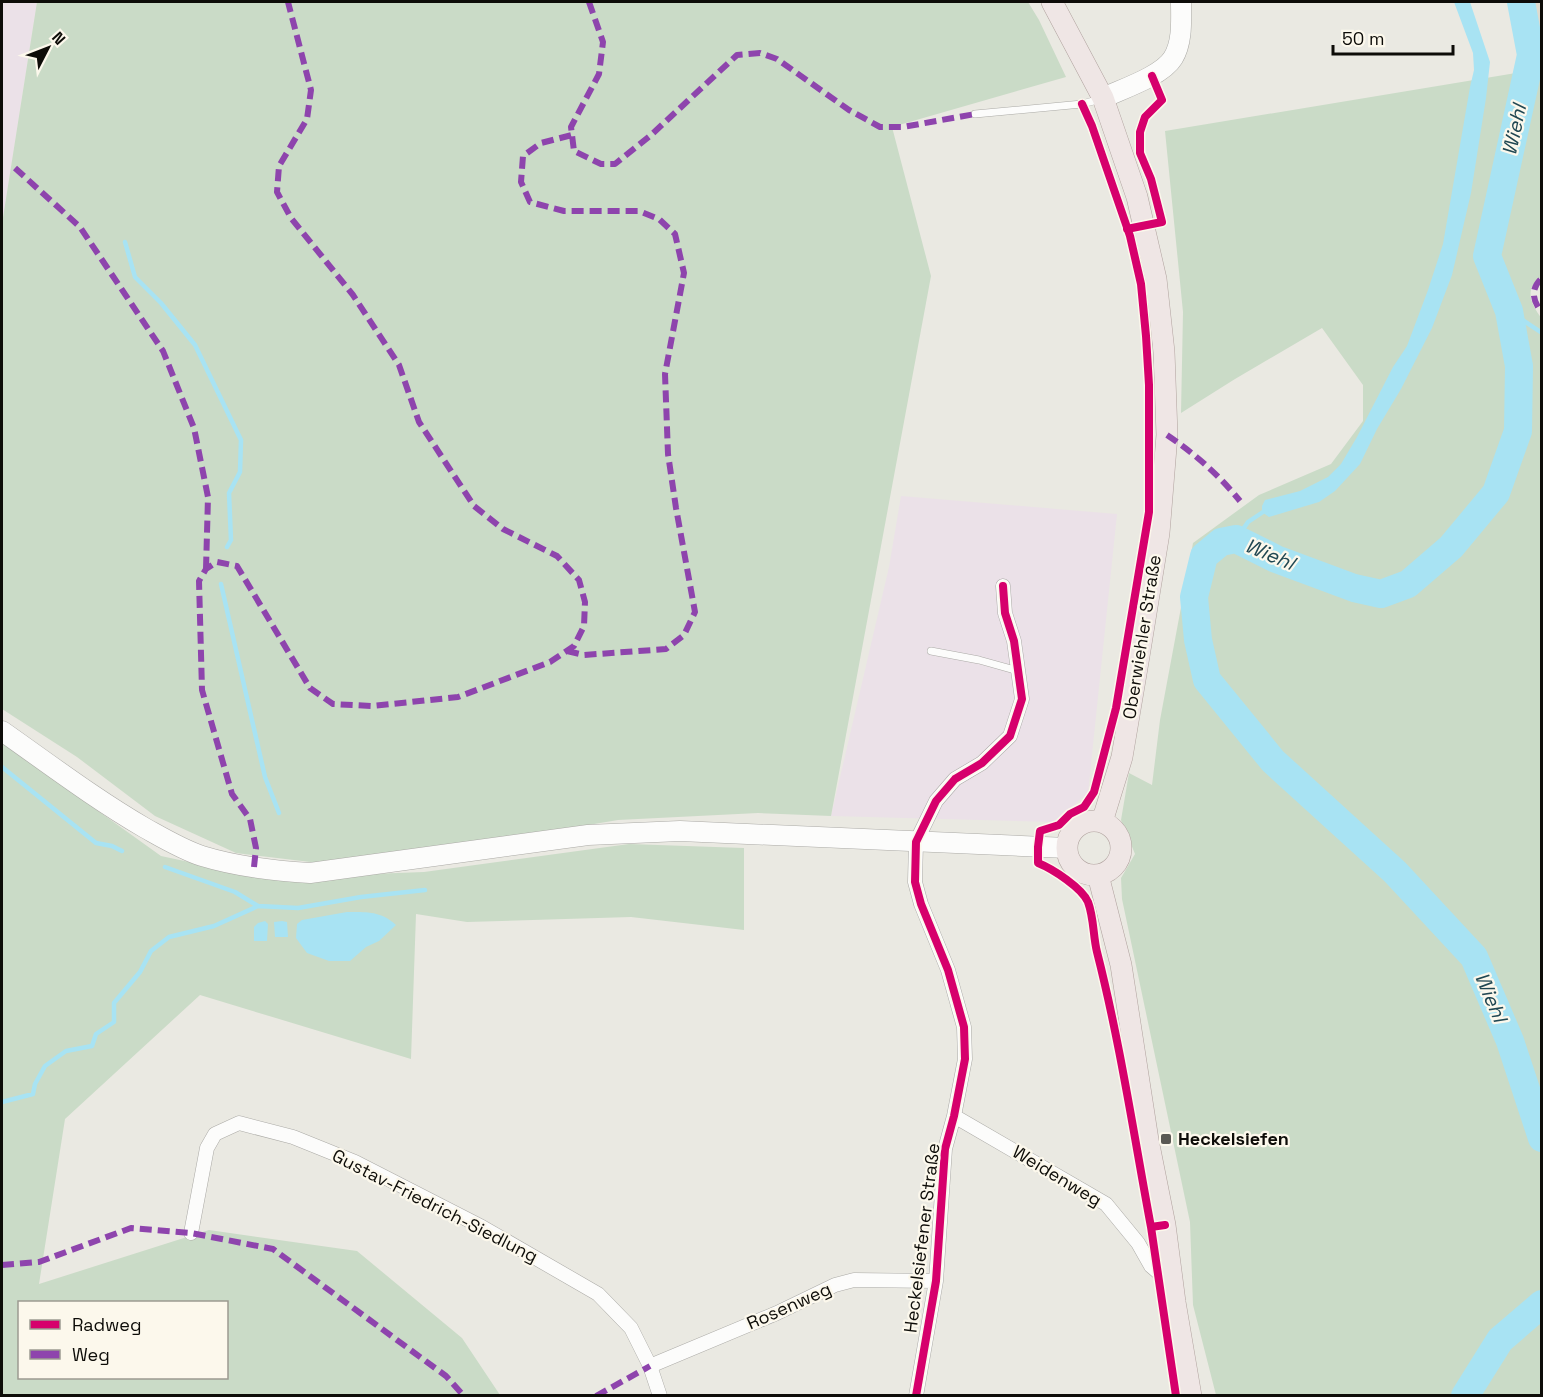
<svg xmlns="http://www.w3.org/2000/svg" width="1543" height="1397" viewBox="0 0 1543 1397" font-family="'Space Grotesk',sans-serif">
<style>
.commercial{fill:#ebe1e8}
.built{fill:#dfdbce}
.green{fill:#cadbc7;fill-rule:evenodd}
.water{fill:#a8e3f3}
.lines{fill:none;stroke-linecap:round;stroke-linejoin:round}
.stream{stroke:#a8e3f3;stroke-width:4.5}
.river{stroke:#a8e3f3;stroke-width:28}
.service-casing{stroke:#abaaa6;stroke-width:8}
.minor-casing{stroke:#abaaa6;stroke-width:15}
.secondary-casing{stroke:#abaaa6;stroke-width:21}
.primary-casing{stroke:#b0a29e;stroke-width:22}
.service{stroke:#fcfcfb;stroke-width:7}
.minor{stroke:#fcfcfb;stroke-width:14}
.secondary{stroke:#fcfcfb;stroke-width:20}
.primary{stroke:#efe6e5;stroke-width:21}
.quiet{stroke:#8e44ad;stroke-width:6;stroke-dasharray:12 6;stroke-linecap:butt}
.cycleway-casing{stroke:#fcf8ec;stroke-width:11}
.cycleway{stroke:#d6006c;stroke-width:8}
.poi-dot{fill:#5a5954;stroke:#fcf8ec;stroke-width:2}
.labels{text-anchor:middle;stroke-width:4.5;stroke-linejoin:round;paint-order:stroke}
.street-label{font-size:18px;fill:#0d0c08;stroke:#fcf8ec}
.poi-label{font-size:18px;font-weight:bold;fill:#0d0c08;stroke:#fcf8ec;text-anchor:start}
.water-label{font-size:20px;font-style:italic;fill:#204752;stroke:#fcf8ec}
</style>
<rect width="100%" height="100%" fill="#eae9e2"/>
<!-- commercial -->
<path class="commercial" d="M2 2H37L2 224Z
M901 496 1117 514 1088 793 1053 822 831 816 889 567Z"/>
<!-- built -->
<path class="built" d="M1535 2H1541V48Z"/>
<!-- green -->
<path class="green" d="M37 2H1028L1039 20 1066 77 892 127 931 276 831 816 758 813 618 820 344 866 236 853 155 816 77 757 2 709V224Z
M1508 2H1535L1542 48V276C1523 289 1531 304 1542 319L1541 1395H1216L1193 1305 1190 1222 1122 899 1121 878 1135 854 1121 820 1129 773 1152 785 1160 720 1193 543 1259 495 1331 464 1363 421V385L1322 328 1235 379 1181 413 1183 312 1165 131 1522 72Z
M2 742 161 856 264 878 424 872 629 844 744 848V930L631 917 467 922 416 914 411 1059 200 995 65 1119 39 1284 209 1230 357 1251 462 1338 500 1395H2ZM20 1302H226V1378H20Z"/>
<!-- water -->
<path class="water" d="M1454 2H1470L1490 62 1486 98 1471 193 1452 275 1432 328 1401 389 1377 429 1360 464 1335 491 1319 502 1269 517 1262 512V506L1265 500 1300 491 1328 477 1341 464 1357 437 1393 367 1407 346 1428 290 1443 244 1470 87 1474 70 1473 53Z
M347 912C367 912 381 911 396 925L379 941 366 947 350 961H329L307 953 296 938 297 924 302 920Z
M265 921 268 924 267 941H254V927L258 923Z
M282 921 287 922 288 937H275L274 922Z"/>
<g class="lines">
<!-- stream -->
<path class="stream" d="M125 242 135 277 161 303 195 345 241 440 240 472 229 493 231 540 227 547
M1509 311 1542 333
M1236 539 1248 522 1266 510
M221 584 265 777 279 813
M2 767 96 843 112 846 122 851
M165 867 235 892 258 906
M2 1102 33 1094 35 1084 45 1066 66 1051 92 1046 96 1034 114 1022V1003L140 972 151 951 169 937 214 926 258 906 298 908 361 897 425 890"/>
<!-- river -->
<path class="river" d="M1521 2 1531 55 1487 256 1509 311 1519 366 1518 431 1496 493 1451 547 1408 584 1381 594 1354 588 1276 559 1236 539 1221 542 1204 556 1194 597 1198 640 1207 680 1273 761 1395 872 1474 957 1510 1041 1542 1138
M1465 1396 1500 1340 1542 1304"/>
<!-- service casing -->
<g class="service-casing">
<path id="service" d="M975 114 1082 104 1101 99
M931 651 979 660 1018 671"/>
</g>
<!-- minor casing -->
<g class="minor-casing">
<path id="minor" d="M954 1116 1106 1204 1138 1243 1151 1266 1158 1272 1171 1271
M191 1233 207 1148 215 1134 239 1123 293 1137 355 1162 482 1227 598 1294 631 1328 650 1366 660 1396
M650 1366 777 1313 835 1285 854 1280 936 1281
M916 1396 936 1281 945 1149 954 1116 965 1059 964 1027 948 970 921 904 915 882 916 842 936 801 955 779 982 763 1010 736 1022 699 1014 641 1005 613 1003 586"/>
</g>
<!-- secondary casing -->
<g class="secondary-casing">
<path id="secondary" d="M1103 98C1122 89 1162 76 1173 58 1183 42 1181 19 1181 2
M2 731C49 764 95 799 145 828 163 838 183 850 202 856 238 867 274 871 310 873L588 835 680 831 1067 848"/>
</g>
<!-- primary casing -->
<g class="primary-casing">
<path id="primary" d="M1052 2 1103 98 1137 197 1156 279 1164 352 1167 435 1159 533 1139 656 1122 757 1102 822
M1067 848a27 27 0 1 1 54 0a27 27 0 1 1-54 0Z
M1098 875 1121 965 1148 1140 1165 1225 1175 1302 1191 1396"/>
</g>
<!-- service -->
<use href="#service" class="service"/>
<!-- minor -->
<use href="#minor" class="minor"/>
<!-- secondary -->
<use href="#secondary" class="secondary"/>
<!-- primary -->
<use href="#primary" class="primary"/>
<!-- quiet -->
<path class="quiet" d="M589 2 603 42 599 74 571 127 574 151 601 164H615L650 136 737 55 760 53 777 59 849 110 880 127H903L975 114
M15 168 80 227 163 351 194 428 208 497 206 569
M1538 307C1532 297 1532 287 1542 278
M1167 435C1195 454 1219 475 1240 501
M567 651 584 655 666 649 684 635 695 612 676 508 668 454 665 374 684 273 675 234 659 219 639 211H564L530 202 521 182 523 156 541 143 572 135
M254 867 256 848 250 819 232 794 202 690 199 581 206 569 217 562 237 566 310 688 333 704 372 706 458 697 550 662 574 646 584 626 585 602 579 580 557 556 503 529 474 506 419 422 399 365 353 295 291 218 277 192 279 166 307 119 311 90 288 2
M2 1265 39 1262 131 1228 191 1233 273 1249 446 1376 464 1396
M596 1396 650 1366"/>
<!-- cycleway casing -->
<g class="cycleway-casing">
<path id="cycleway" d="M1082 104 1092 126 1130 236 1141 284 1146 336 1149 385V512L1116 708 1094 792 1084 807 1070 814 1059 825 1040 831 1038 847V863C1053 869 1082 888 1088 902 1094 918 1093 936 1097 952 1120 1042 1134 1136 1151 1227L1165 1225
M1127 229 1162 222 1151 179 1140 153V132L1145 117 1162 100 1152 76
M1151 1227 1176 1396
M916 1396 936 1281 945 1149 954 1116 965 1059 964 1027 948 970 921 904 915 882 916 842 936 801 955 779 982 763 1010 736 1022 699 1014 641 1005 613 1003 586"/>
</g>
<!-- cycleway -->
<use href="#cycleway" class="cycleway"/>
</g>
<!-- markers -->
<rect class="poi-dot" x="1160" y="1133" width="12" height="12" rx="3"/>
<g class="labels">
<!-- street labels -->
<g class="street-label">
<text transform="translate(1142 637) rotate(-81)" y="6">Oberwiehler Straße</text>
<text transform="translate(1057 1176) rotate(31)" y="6">Weidenweg</text>
<text transform="translate(435 1206) rotate(27)" y="6">Gustav-Friedrich-Siedlung</text>
<text transform="translate(922 1238) rotate(-83)" y="6">Heckelsiefener Straße</text>
<text transform="translate(789 1306) rotate(-24)" y="6">Rosenweg</text>
</g>
<!-- poi labels -->
<g class="poi-label">
<text x="1178" y="1145">Heckelsiefen</text>
</g>
<!-- water labels -->
<g class="water-label">
<text transform="translate(1514 130) rotate(-78)" y="7">Wiehl</text>
<text transform="translate(1270 554) rotate(23)" y="7">Wiehl</text>
<text transform="translate(1491 997) rotate(67)" y="7">Wiehl</text>
</g>
</g>
<!-- border -->
<rect width="1543" height="1397" fill="none" stroke="#0d0c08" stroke-width="6"/>
<!-- legend -->
<rect x="18" y="1301" width="210" height="78" fill="#fcf8ec" stroke="#9c9a91" stroke-width="1.5"/>
<rect x="30" y="1320" width="30" height="9" fill="#d6006c" stroke="#9c9a91" stroke-width="1.5"/>
<text x="72" y="1331" font-size="18" fill="#0d0c08">Radweg</text>
<rect x="30" y="1350" width="30" height="9" fill="#8e44ad" stroke="#9c9a91" stroke-width="1.5"/>
<text x="72" y="1361" font-size="18" fill="#0d0c08">Weg</text>
<!-- north arrow -->
<g transform="translate(48 48) rotate(48)" stroke="#fcf8ec" stroke-width="4.5" paint-order="stroke">
<path d="M0-4.5L10 22L0 15L-10 22Z" fill="#0d0c08"/>
<text y="-9" font-size="16" font-weight="bold" text-anchor="middle" fill="#0d0c08">N</text>
</g>
<!-- scale -->
<path d="M1333 45v9h120v-9" fill="none" stroke="#0d0c08" stroke-width="3"/>
<text x="1342" y="45" font-size="18" fill="#0d0c08" stroke="#fcf8ec" stroke-width="4.5" paint-order="stroke">50 m</text>
</svg>
